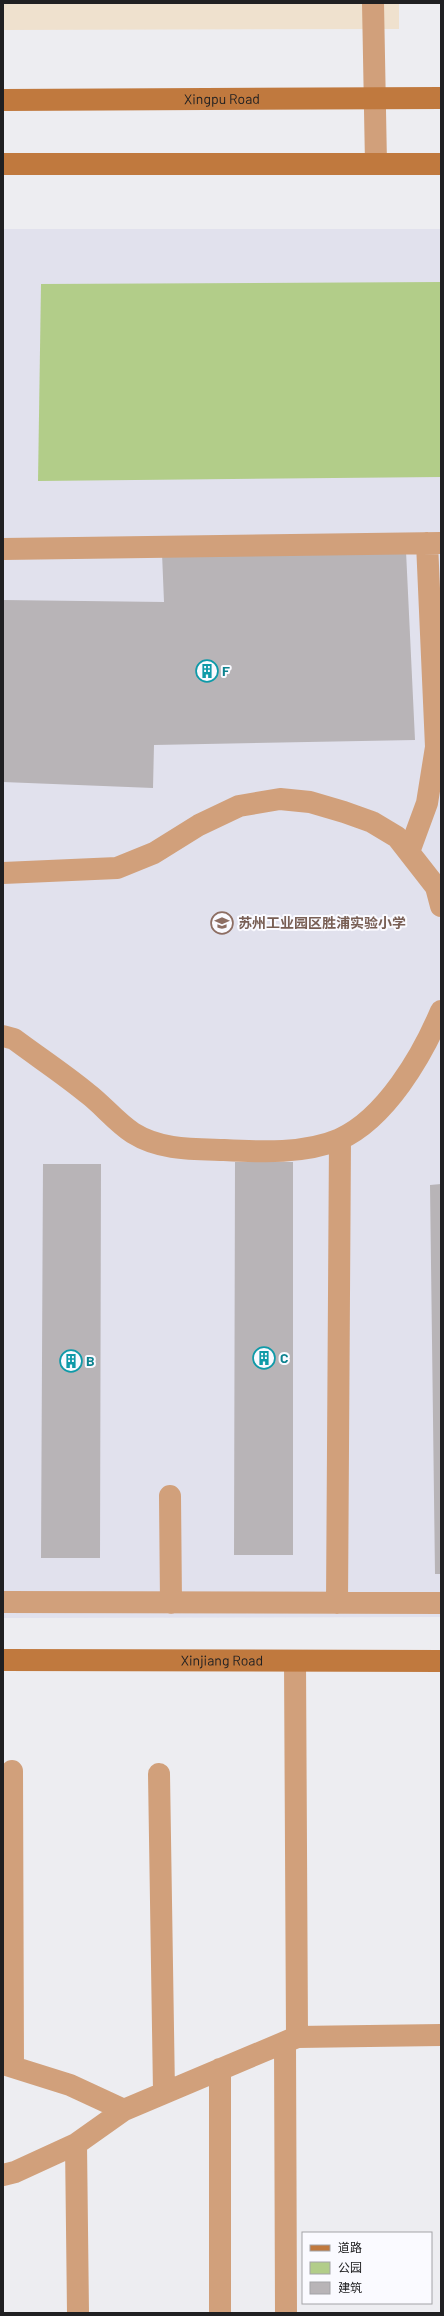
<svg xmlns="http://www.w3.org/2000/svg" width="444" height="2316" viewBox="0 0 444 2316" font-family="Barlow,'Noto Sans SC',sans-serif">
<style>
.commercial{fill:#efe1ce}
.built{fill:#e1e1ed}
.green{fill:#b2cd89}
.building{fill:#b8b4b7}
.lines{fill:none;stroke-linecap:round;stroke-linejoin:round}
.lane{stroke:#d1a07b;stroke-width:22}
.street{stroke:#d1a07b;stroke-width:22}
.secondary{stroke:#c0793e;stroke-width:22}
.labels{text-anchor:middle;stroke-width:4;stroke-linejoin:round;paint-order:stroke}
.street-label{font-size:14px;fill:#202022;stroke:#fafaff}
.culture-label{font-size:14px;font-weight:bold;fill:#0d838f;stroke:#fafaff;text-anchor:start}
.education-label{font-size:14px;font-weight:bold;fill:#785e54;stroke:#fafaff;text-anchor:start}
</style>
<rect width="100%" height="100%" fill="#ededf1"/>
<!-- commercial -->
<path class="commercial" d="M3 3H399V29L3 30Z"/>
<!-- built -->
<path class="built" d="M3 229H441V1617L3 1618Z"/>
<!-- green -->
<path class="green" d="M441 282V477L38 481 41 284Z"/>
<!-- building -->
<path class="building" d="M406 551 415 740 154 745 153 788 3 782V600L164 602 162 553Z
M235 1162H293V1555H234Z
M43 1164H101L100 1558H41Z
M441 1184V1574H435L430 1185Z"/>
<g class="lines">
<!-- lane -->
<path class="lane" d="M373 3 376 164
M3 549 441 543
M409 852 427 803 436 747 427 543
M3 873 117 868 154 853 199 825 239 806 280 799 310 802 344 812 372 822 397 837 436 887 441 906
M3 1036 14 1039C38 1057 64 1074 87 1093 103 1105 116 1122 133 1133 160 1150 192 1149 224 1150 261 1152 305 1154 340 1139 386 1118 422 1056 441 1011
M170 1496 171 1603
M3 1602 441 1603
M337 1603 340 1139"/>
<!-- street -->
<path class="street" d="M295 1661 297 2037
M12 1771 13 2066
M159 1774 164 2092
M285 2042 286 2313
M3 2064 70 2085 124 2110
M76 2144 78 2313
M3 2175 15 2172 76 2144 124 2110 297 2037 441 2035
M220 2313V2069"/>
<!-- secondary -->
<g class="secondary">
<path id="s1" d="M3 100 441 98"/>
<path d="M3 164H441"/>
<path id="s2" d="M3 1660 441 1661"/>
</g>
</g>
<!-- icons -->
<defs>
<g id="building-ring" transform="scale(1.15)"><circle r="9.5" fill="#fafaff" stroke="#0f9aa8" stroke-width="1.5"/><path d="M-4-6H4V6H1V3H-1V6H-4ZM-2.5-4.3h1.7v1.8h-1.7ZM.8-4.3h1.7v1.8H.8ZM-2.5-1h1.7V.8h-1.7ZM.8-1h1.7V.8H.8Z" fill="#0f9aa8"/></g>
<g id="school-ring" transform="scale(1.15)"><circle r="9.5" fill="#fafaff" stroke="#8d6e63" stroke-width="1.5"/><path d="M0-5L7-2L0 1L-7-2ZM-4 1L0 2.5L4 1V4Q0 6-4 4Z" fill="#8d6e63"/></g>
</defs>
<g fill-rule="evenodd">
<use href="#building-ring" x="207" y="671"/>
<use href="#school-ring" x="222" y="923"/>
<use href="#building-ring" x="264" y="1358"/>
<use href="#building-ring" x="71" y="1361"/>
</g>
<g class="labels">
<!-- street labels -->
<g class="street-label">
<text dy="5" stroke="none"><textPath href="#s1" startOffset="219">Xingpu Road</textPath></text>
<text dy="5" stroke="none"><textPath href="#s2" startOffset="219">Xinjiang Road</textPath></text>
</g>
<!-- culture labels -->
<g class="culture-label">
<text x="222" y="676">F</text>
<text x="280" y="1363">C</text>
<text x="86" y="1366">B</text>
</g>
<!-- education labels -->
<g class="education-label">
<text x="238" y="928">苏州工业园区胜浦实验小学</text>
</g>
</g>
<!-- border -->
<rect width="444" height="2316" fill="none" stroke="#202022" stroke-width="8"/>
<!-- legend -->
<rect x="302" y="2232" width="130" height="72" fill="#fafaff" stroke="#a3a3a7"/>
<rect x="310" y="2245" width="20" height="6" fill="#c0793e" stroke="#a3a3a7"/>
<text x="338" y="2252" font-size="12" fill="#202022">道路</text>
<rect x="310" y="2262" width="20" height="12" fill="#b2cd89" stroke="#a3a3a7"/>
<text x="338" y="2272" font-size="12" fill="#202022">公园</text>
<rect x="310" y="2282" width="20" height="12" fill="#b8b4b7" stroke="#a3a3a7"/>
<text x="338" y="2292" font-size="12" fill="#202022">建筑</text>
</svg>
